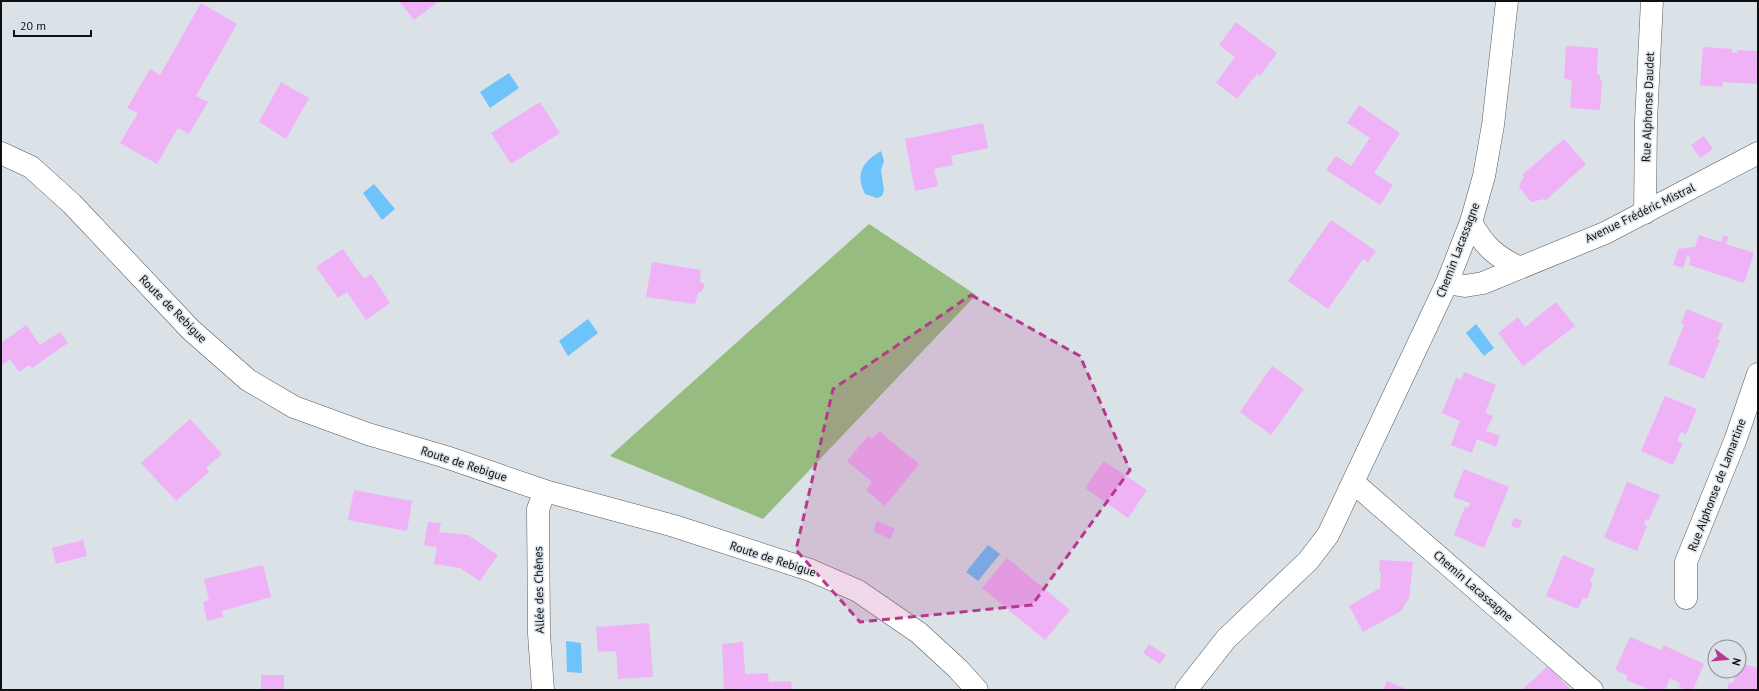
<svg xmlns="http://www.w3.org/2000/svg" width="1759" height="691" viewBox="0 0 1759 691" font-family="'PT Sans',sans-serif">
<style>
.green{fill:#96bc80}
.water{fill:#6dc3fa}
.building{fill:#efb2f7}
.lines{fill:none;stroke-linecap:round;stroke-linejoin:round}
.minor-casing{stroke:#555a5f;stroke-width:23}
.minor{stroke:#fff;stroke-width:22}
.marked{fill:#b43a8e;fill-opacity:0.2;stroke:#b43a8e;stroke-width:3;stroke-dasharray:8 5;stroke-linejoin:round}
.labels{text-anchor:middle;stroke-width:3;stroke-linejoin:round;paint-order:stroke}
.street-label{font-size:12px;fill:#0d0f11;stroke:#dae1e7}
</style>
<rect width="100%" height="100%" fill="#dae1e7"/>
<!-- green -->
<path class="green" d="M869 224 976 295 763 519 610 456Z"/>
<!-- water -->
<path class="water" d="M509 73 519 88 490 108 480 92Z
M881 151 884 161 881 170 884 190 882 196 877 198 865 194C855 174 862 162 881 151Z
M374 184 395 209 382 220 363 193Z
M588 319 598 333 568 356 559 341Z
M1476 324 1494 348 1484 356 1466 333Z
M988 545 1000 554 978 581 966 572Z
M566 641 581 643 582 673 567 672Z"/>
<!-- building -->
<path class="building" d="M399 1H439L414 20Z
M201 3 237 24 196 96 208 102 189 134 178 128 157 164 120 143 138 113 127 108 150 69 160 75Z
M1236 22 1277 53 1260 76 1257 74 1237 99 1216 83 1235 57 1219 45Z
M1566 46 1598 48 1597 75H1600V80H1602L1600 110 1570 108 1572 80 1564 79Z
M1703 47 1732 49V52L1738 53 1737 50 1758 51V84L1723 82 1722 87 1700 85Z
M281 82 309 98 286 139 259 122Z
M540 102 560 133 511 164 491 133Z
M1359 105 1400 133 1374 173 1393 185 1380 205 1326 170 1336 156 1351 166 1370 138 1347 123Z
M983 123 988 148 951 156 953 165 934 169 938 186 915 191 905 139Z
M1704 136 1713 149 1700 158 1691 145Z
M1564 139 1586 164 1545 201 1544 199 1531 202 1519 187 1524 176 1522 175Z
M1331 220 1376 251 1368 262 1363 259 1328 309 1288 281Z
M1699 235 1721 242 1724 235 1728 237 1726 244 1754 253 1744 283 1689 265 1691 257 1687 256 1683 268 1673 265 1678 249 1695 247Z
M343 249 364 279 371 274 390 303 366 320 347 292 338 298 316 267Z
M652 262 701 270 700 282 704 284V288L701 292H698L695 304 646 297Z
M1556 302 1575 326 1523 366 1498 333 1518 317 1525 327Z
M1687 309 1723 324 1717 339 1720 340 1704 379 1668 364 1684 325 1681 323Z
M26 325 40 345 60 332 68 343 32 368 29 365 19 372 10 359 1 366V343Z
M1272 366 1304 389 1271 435 1240 412Z
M1464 372 1496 385 1485 413 1493 416 1486 431 1500 436 1496 447 1477 439 1472 453 1451 445 1460 421 1442 413 1456 378 1461 380Z
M1665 396 1697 409 1686 434 1681 432 1677 441 1683 443 1673 465 1641 451Z
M190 419 222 454 206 468 209 472 176 501 141 463Z
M879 431 919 464 885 506 866 490 872 482 847 461 868 436 872 439Z
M1104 461 1147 490 1128 518 1085 488Z
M1464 469 1509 487 1484 548 1454 535 1465 507 1468 508 1470 503 1453 497Z
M1627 482 1660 495 1649 520 1646 519 1644 524 1647 526 1637 551 1604 538Z
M354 490 412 501 407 531 348 520Z
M1514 518 1522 521 1519 529 1511 526Z
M877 521 895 529 890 539 873 531Z
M428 522 441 523 439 532 468 535 498 555 480 581 460 568 434 564 437 547 424 545Z
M83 540 87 556 56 564 52 548Z
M1563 555 1595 569 1590 581 1593 583 1587 599 1583 598 1578 609 1546 596Z
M1007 558 1070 610 1045 640 982 588Z
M1380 560 1413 562 1409 598 1401 611 1363 632 1349 606 1380 588 1381 572H1379Z
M263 565 271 597 222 611 223 617 207 621 203 602 209 600 204 579Z
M649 623 653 677 618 679 616 651 598 652 596 627Z
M1630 637 1661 650 1663 645 1704 664 1693 690H1685L1679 687 1680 683 1670 678 1665 690H1650L1626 680 1628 676 1615 670Z
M743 642 745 674 768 673 769 682 791 681 792 690H724L722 644Z
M1149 644 1166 655 1160 664 1143 653Z
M1739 663 1758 668V690H1727L1729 682 1733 683 1737 671H1739Z
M1548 666 1571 690H1522Z
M261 675H284V689L261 690Z
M1387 681 1408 690H1383Z"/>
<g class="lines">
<!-- minor casing -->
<g class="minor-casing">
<path id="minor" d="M1 153 31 167 72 204 191 330 248 380 294 407 368 434 446 457 545 491 674 526 810 570 858 591 919 633 958 669 977 690
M1645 213 1646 121 1652 1
M1471 222C1484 246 1495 256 1520 268
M1447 283 1465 286 1483 283 1605 233 1758 153
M1354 483 1592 690
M1686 598V562L1735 441 1758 374
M543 690 539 634 538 509 545 491
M1186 690 1226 639 1308 561 1328 535 1447 283 1471 222 1484 176 1493 125 1507 1"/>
</g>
<!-- minor -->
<use href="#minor" class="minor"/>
</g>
<!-- marked area -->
<path class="marked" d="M971 295 1080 356 1130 470 1032 605 860 622 796 550 833 389Z"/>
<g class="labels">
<!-- street labels -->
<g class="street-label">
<text transform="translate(1648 107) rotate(-88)" y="4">Rue Alphonse Daudet</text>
<text transform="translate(1640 213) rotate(-26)" y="4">Avenue Frédéric Mistral</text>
<text transform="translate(1458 250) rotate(-69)" y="4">Chemin Lacassagne</text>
<text transform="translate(173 309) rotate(45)" y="4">Route de Rebigue</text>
<text transform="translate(464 464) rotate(18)" y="4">Route de Rebigue</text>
<text transform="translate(1717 485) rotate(-69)" y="4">Rue Alphonse de Lamartine</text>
<text transform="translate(773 559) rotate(18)" y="4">Route de Rebigue</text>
<text transform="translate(1473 586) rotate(41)" y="4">Chemin Lacassagne</text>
<text transform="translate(539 590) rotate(-91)" y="4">Allée des Chênes</text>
</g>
</g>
<!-- border -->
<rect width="1759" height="691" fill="none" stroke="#0d0f11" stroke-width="4"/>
<!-- north arrow -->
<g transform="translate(1727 659) rotate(106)"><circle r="19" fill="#dae1e7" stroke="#888d91"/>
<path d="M0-3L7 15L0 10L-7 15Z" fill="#b43a8e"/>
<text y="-6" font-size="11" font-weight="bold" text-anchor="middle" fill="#0d0f11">N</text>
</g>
<!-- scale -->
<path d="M14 30v6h77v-6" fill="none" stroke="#0d0f11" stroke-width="2"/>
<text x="20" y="30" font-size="12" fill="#0d0f11" stroke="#dae1e7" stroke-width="3" paint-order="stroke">20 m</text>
</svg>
